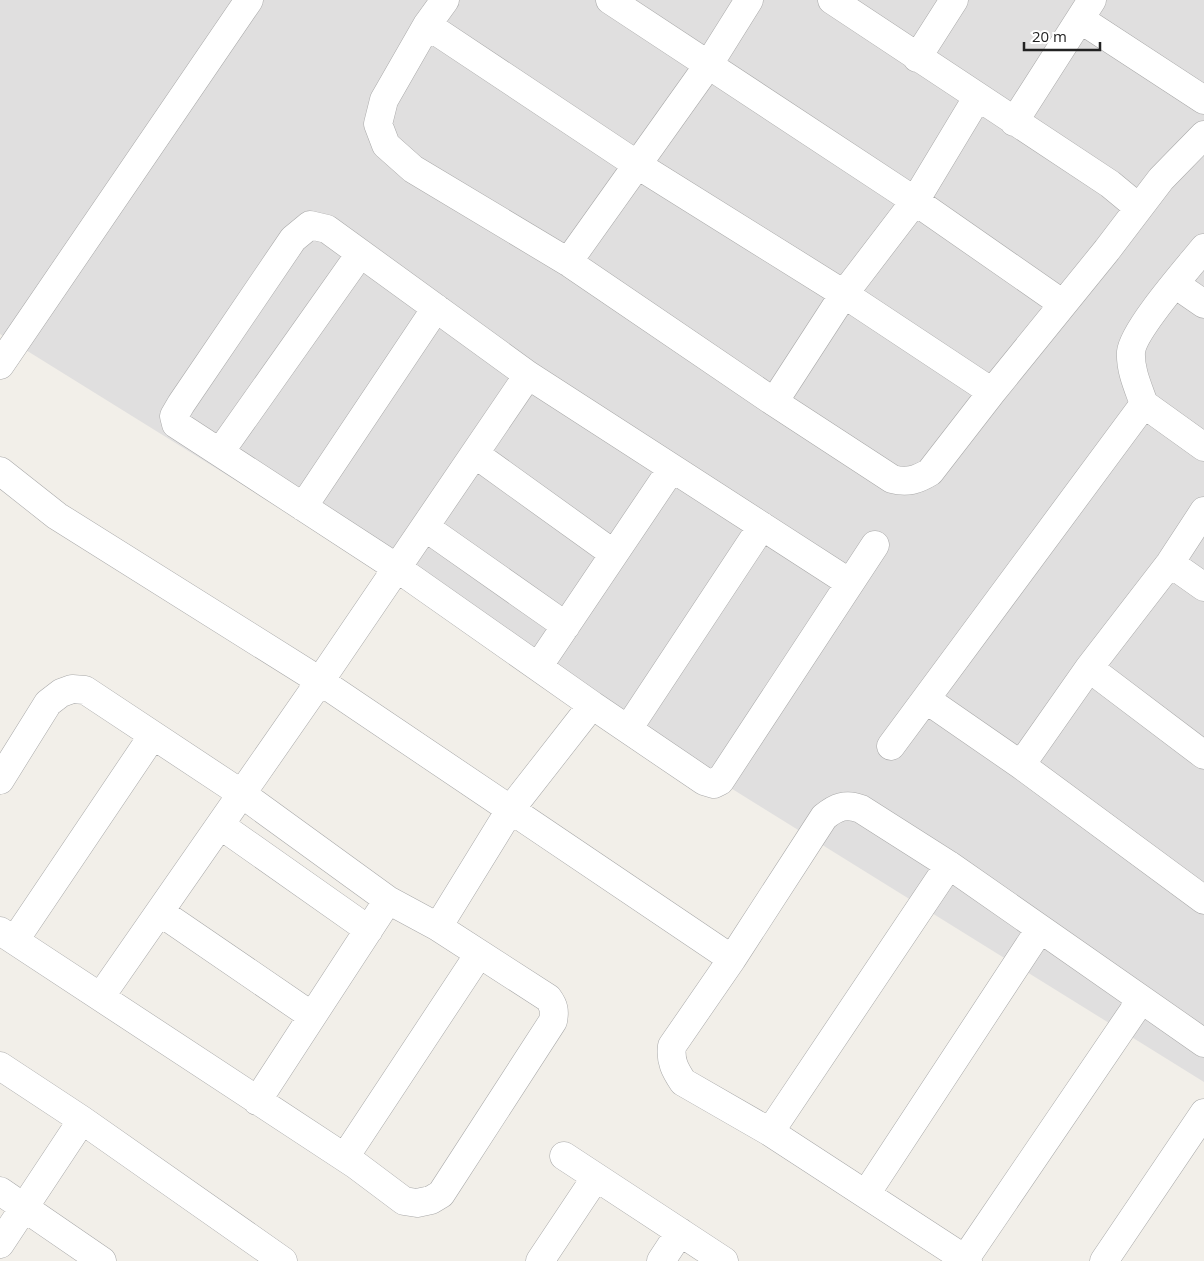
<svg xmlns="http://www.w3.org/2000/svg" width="1204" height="1261" viewBox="0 0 1204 1261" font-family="'Open Sans',sans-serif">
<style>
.residential{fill:#e0dfdf}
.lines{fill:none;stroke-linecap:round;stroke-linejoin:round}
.minor-casing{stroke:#a9a9a9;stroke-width:29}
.minor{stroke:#fff;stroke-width:28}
</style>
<rect width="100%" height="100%" fill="#f2efe9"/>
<!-- residential -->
<path class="residential" d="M0 0H1204V1082L0 334Z"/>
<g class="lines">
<!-- minor casing -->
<g class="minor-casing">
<path id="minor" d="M445 0 427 25 384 100 378 124 386 145 413 169 568 262 774 402 892 479C907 483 917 480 930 472L992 392 1107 250 1161 179 1204 135
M610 0 915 201 1063 304
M832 0 1110 184 1139 208
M1080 19 1204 100
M427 25 636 164 844 294 992 392
M917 58 954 0
M1014 122 1092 0
M568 262 709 64 749 0
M1175 284 1204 304
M0 365 249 0
M774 402 844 294 915 201 977 98
M1144 404 1204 447
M220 452 360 254
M475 454 614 554
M0 471 57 516 320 681 732 959
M303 507 436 308
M425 527 566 626
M1170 563 1204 587
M538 667 672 468
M1089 668 1204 755
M927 700 1021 765 1204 900
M592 705 397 568 176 424 174 416 181 404 293 239 310 225 327 229 528 375 850 583
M628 729 762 526
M891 746 1144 404C1138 387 1130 370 1131 352 1133 330 1188 268 1204 248
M1021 765 1089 668 1170 563 1204 511
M0 780 48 703 61 693 72 689 85 690 242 794 388 900 438 927 548 998C554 1006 555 1011 553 1021L441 1194 431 1200 417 1203 404 1201 356 1165 0 931
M220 825 369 930
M160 912 312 1016
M438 927 510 810 592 705 704 781 714 784 720 781 875 545
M15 940 153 735
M101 996 320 681 528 375
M0 1066 82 1120 283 1261
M257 1101 388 900
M770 1132 949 865
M564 1156 724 1261
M345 1157 479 954
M0 1191 102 1261
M866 1194 1040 929
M0 1244 82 1120
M965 1259 1141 1000
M540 1261 596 1177
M661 1261 680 1232
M968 1261 770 1132 683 1082C675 1070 670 1061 672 1046L732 959 824 817C836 807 846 803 861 809L949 865 1204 1043
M1104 1261 1204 1113"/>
</g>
<!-- minor -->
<use href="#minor" class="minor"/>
</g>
<!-- scale -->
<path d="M1024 42v8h76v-8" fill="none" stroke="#222222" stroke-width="2.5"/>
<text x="1032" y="42" font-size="15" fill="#222222" stroke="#ffffff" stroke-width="4" paint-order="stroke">20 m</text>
</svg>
